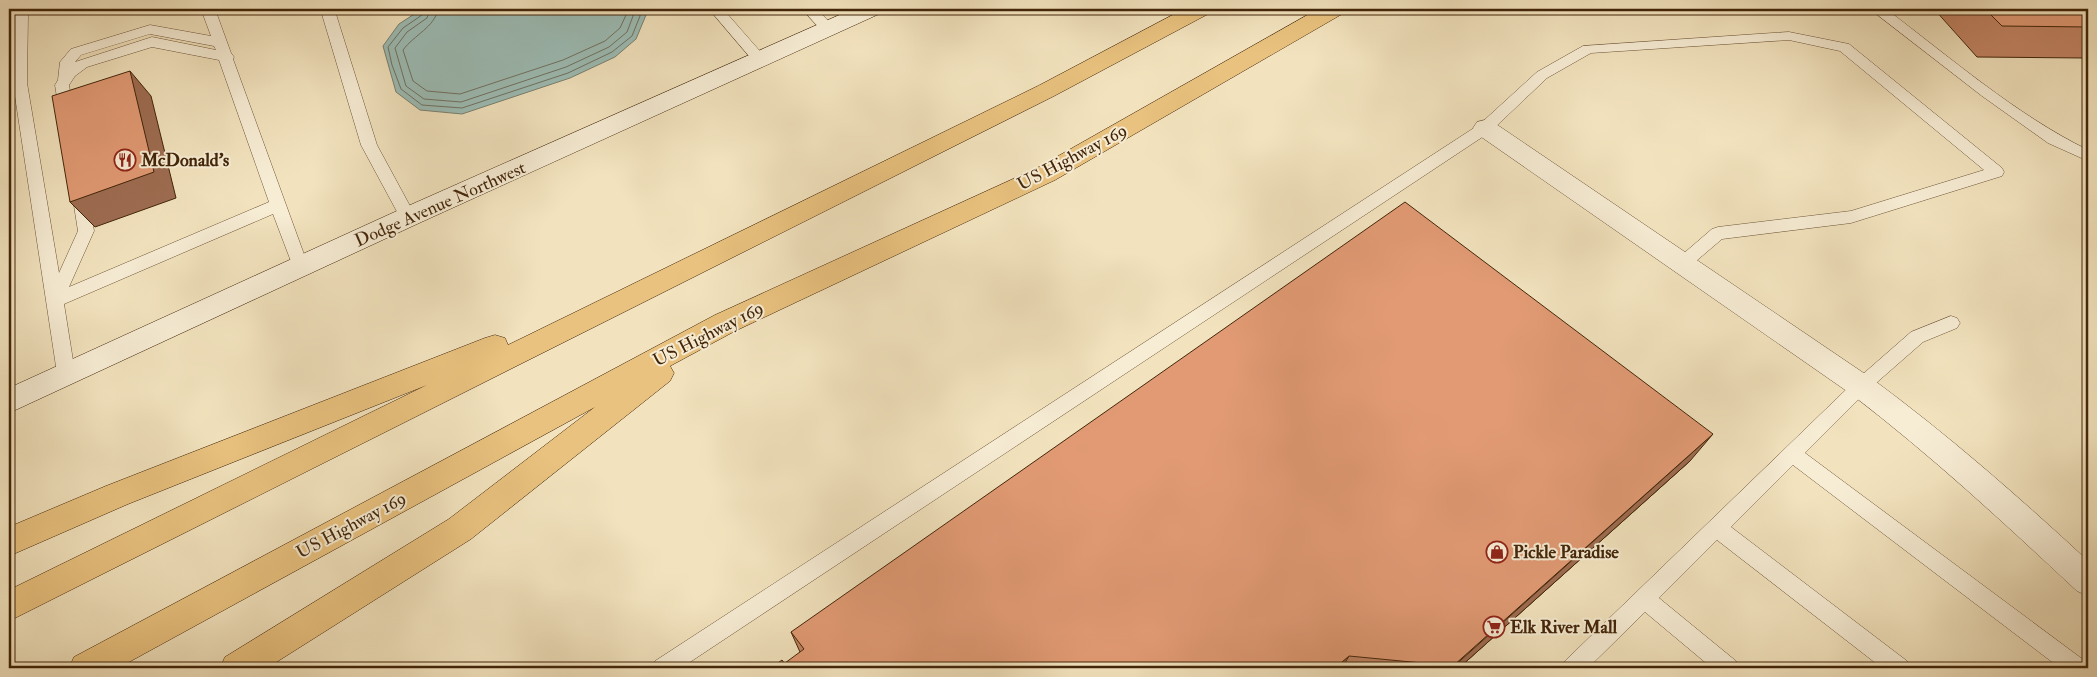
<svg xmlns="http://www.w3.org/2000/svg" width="2097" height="677" viewBox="0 0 2097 677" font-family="'IM FELL Double Pica',serif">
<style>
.water{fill:#9cbdb6;stroke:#788071}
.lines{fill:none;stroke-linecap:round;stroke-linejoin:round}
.shore{stroke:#6f7160;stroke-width:1}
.lane-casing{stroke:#6e5436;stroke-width:1}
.street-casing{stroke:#6e5436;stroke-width:1}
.secondary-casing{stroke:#422509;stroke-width:1}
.highway-casing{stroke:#422509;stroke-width:1}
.lane{fill:#f7edd5;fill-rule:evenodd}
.street{fill:#f7edd5;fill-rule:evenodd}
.secondary{fill:#f7edd5;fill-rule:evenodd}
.highway{fill:#e9c27f;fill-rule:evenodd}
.wall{fill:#c28464;stroke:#422509}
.shaded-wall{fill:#9e6c51;stroke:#422509}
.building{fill:#e19a74;stroke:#422509}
.labels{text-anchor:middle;stroke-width:4;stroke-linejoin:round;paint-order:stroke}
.street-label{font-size:18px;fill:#422509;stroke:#f7edd5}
.poi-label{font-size:18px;font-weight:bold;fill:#422509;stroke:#f7edd5;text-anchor:start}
</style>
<rect width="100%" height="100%" fill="#f2e3be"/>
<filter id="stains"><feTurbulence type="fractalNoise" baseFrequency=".004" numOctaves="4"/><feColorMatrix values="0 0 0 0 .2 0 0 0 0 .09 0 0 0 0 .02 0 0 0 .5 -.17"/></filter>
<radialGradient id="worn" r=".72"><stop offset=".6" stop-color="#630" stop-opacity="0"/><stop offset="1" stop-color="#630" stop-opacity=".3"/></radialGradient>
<!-- water -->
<path class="water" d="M422 9H643L646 15 636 39 615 57 570 78 462 114 420 110 396 92 383 46 399 24Z"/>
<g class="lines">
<!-- shore -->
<path class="shore" d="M424 9 422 15 403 28 388 47 392 65 401 89 422 105 462 108 568 73 612 52 632 36 640 16 639 9
M430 9 427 18 407 32 395 48 406 86 424 99 461 102 566 67 609 47 627 32 633 16V9
M438 9C435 27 414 35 403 50L413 81 427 91 460 94 563 60 605 41 620 28 626 15 625 9"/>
<!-- lane casing -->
<g class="lane-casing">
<path id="lane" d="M16 9H30L28 12 27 83 59 273 78 231 72 193 74 189 80 187 86 189 88 193 94 231 69 287 269 202 219 60 152 47 87 67 75 76 69 85 74 116 72 120H62L60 116 55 85 58 80 60 62 71 49 150 25 211 36 201 9H215L231 53 234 57 233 59 309 268 307 272 301 274 295 272 273 214 64 304 75 373 72 378 66 380 60 378 57 373 13 83 14 12ZM150 34 214 46 216 50 152 37 75 62 81 55Z
M322 9H336L335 11 377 145 416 217 414 221 408 223 402 221 361 145 321 11Z
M709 9H723L765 57 767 60 765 63H755Z
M802 9H817L833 26 835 29 833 32H823Z
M1870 9H1886C1951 58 2015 114 2088 150V161L2048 143 1982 96Z
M1789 32 1849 44 2002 168 2004 172 2002 176 1851 223 1722 239 1688 268 1682 270 1676 268 1674 264 1676 260 1712 229 1718 227 1851 211 1984 170 1840 51 1789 40 1591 53 1547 78 1490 132 681 668H652L655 661 1480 124 1537 72 1583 46Z
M1951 316 1957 318 1960 323 1957 328 1923 342 1867 391 1805 453 2085 661 2088 668H2060L1793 465 1731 527 1907 661 1910 668H1882L1717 540 1659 598 1736 661 1739 668H1712L1645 612 1588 668H1562L1565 661 1855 381 1911 332Z"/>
</g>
<!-- street casing -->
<g class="street-casing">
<path id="street" d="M1485 120 1493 122 1871 378C1947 434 2018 496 2088 561V596L2077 591C2004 523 1931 455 1851 394L1477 134 1473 128 1477 122Z"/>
</g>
<!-- secondary casing -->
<g class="secondary-casing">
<path id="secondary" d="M853 9H882L879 14 417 224 9 413V388L399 210Z"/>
</g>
<!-- highway casing -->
<g class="highway-casing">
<path id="highway" d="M1184 9H1211L1208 14 1054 96 9 621V590L427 385 128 504 9 556V527L106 486 485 338 495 335 505 338 508 345 1038 86Z
M1318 9H1345L1342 14 1055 180 735 331 670 366 674 373 670 381 471 539 267 668H220L225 657 449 519 595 407 118 668H69L74 657 715 315 1037 168Z"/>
</g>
<!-- lane -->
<use href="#lane" class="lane"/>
<!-- street -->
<use href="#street" class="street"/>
<!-- secondary -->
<use href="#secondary" class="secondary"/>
<!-- highway -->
<use href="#highway" class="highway"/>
</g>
<!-- wall -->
<path class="wall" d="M1934 9H2088V61L2085 58 1977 57Z
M1690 461 1459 668H771L787 667 800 652 791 632Z"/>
<!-- shaded-wall -->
<path class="shaded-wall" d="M130 71 151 96 176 198 95 227 70 202Z
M1713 434 1690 461 1459 668H1452Z
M1349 656 1342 668H1335Z"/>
<!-- building -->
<path class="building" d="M1985 9H2088V27L2002 26Z
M130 71 154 172 70 202 52 96Z
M1405 202 1713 434 1453 666 1349 656 1335 668H788L785 663 804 649 791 632Z
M782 660 788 668H771Z"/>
<!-- icons -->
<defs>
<g id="restaurant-ring" transform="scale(1.125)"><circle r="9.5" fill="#f7edd5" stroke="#8f2418" stroke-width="1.5"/><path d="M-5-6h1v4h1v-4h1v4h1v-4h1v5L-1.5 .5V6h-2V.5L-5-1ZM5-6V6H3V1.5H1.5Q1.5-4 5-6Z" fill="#8f2418"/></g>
<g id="shop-ring" transform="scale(1.125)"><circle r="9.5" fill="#f7edd5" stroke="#8f2418" stroke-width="1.5"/><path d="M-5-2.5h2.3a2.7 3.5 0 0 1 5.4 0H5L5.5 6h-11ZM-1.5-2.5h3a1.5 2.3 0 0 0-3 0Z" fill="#8f2418"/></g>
<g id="supermarket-ring" transform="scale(1.125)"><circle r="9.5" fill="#f7edd5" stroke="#8f2418" stroke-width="1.5"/><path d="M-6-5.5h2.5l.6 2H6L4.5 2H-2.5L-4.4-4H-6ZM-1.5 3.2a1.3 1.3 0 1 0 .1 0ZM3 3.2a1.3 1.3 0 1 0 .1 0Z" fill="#8f2418"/></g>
</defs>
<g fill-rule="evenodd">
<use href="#restaurant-ring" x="125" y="160"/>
<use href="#shop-ring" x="1497" y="552"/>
<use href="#supermarket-ring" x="1494" y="627"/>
</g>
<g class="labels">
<!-- street labels -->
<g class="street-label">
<text transform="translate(1072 157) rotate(-28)" y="6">US Highway 169</text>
<text transform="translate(440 204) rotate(-24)" y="6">Dodge Avenue Northwest</text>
<text transform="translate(708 334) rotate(-27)" y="6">US Highway 169</text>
<text transform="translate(351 525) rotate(-28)" y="6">US Highway 169</text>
</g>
<!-- poi labels -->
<g class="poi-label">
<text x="141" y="166">McDonald's</text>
<text x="1513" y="558">Pickle Paradise</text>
<text x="1510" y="633">Elk River Mall</text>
</g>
</g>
<!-- margin -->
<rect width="2097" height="677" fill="none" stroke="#f2e3be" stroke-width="30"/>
<rect x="10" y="10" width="2077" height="657" fill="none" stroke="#422509" stroke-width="2.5"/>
<rect x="15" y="15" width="2067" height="647" fill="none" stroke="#422509"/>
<rect width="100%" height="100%" filter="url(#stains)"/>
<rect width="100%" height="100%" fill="url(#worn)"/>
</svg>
